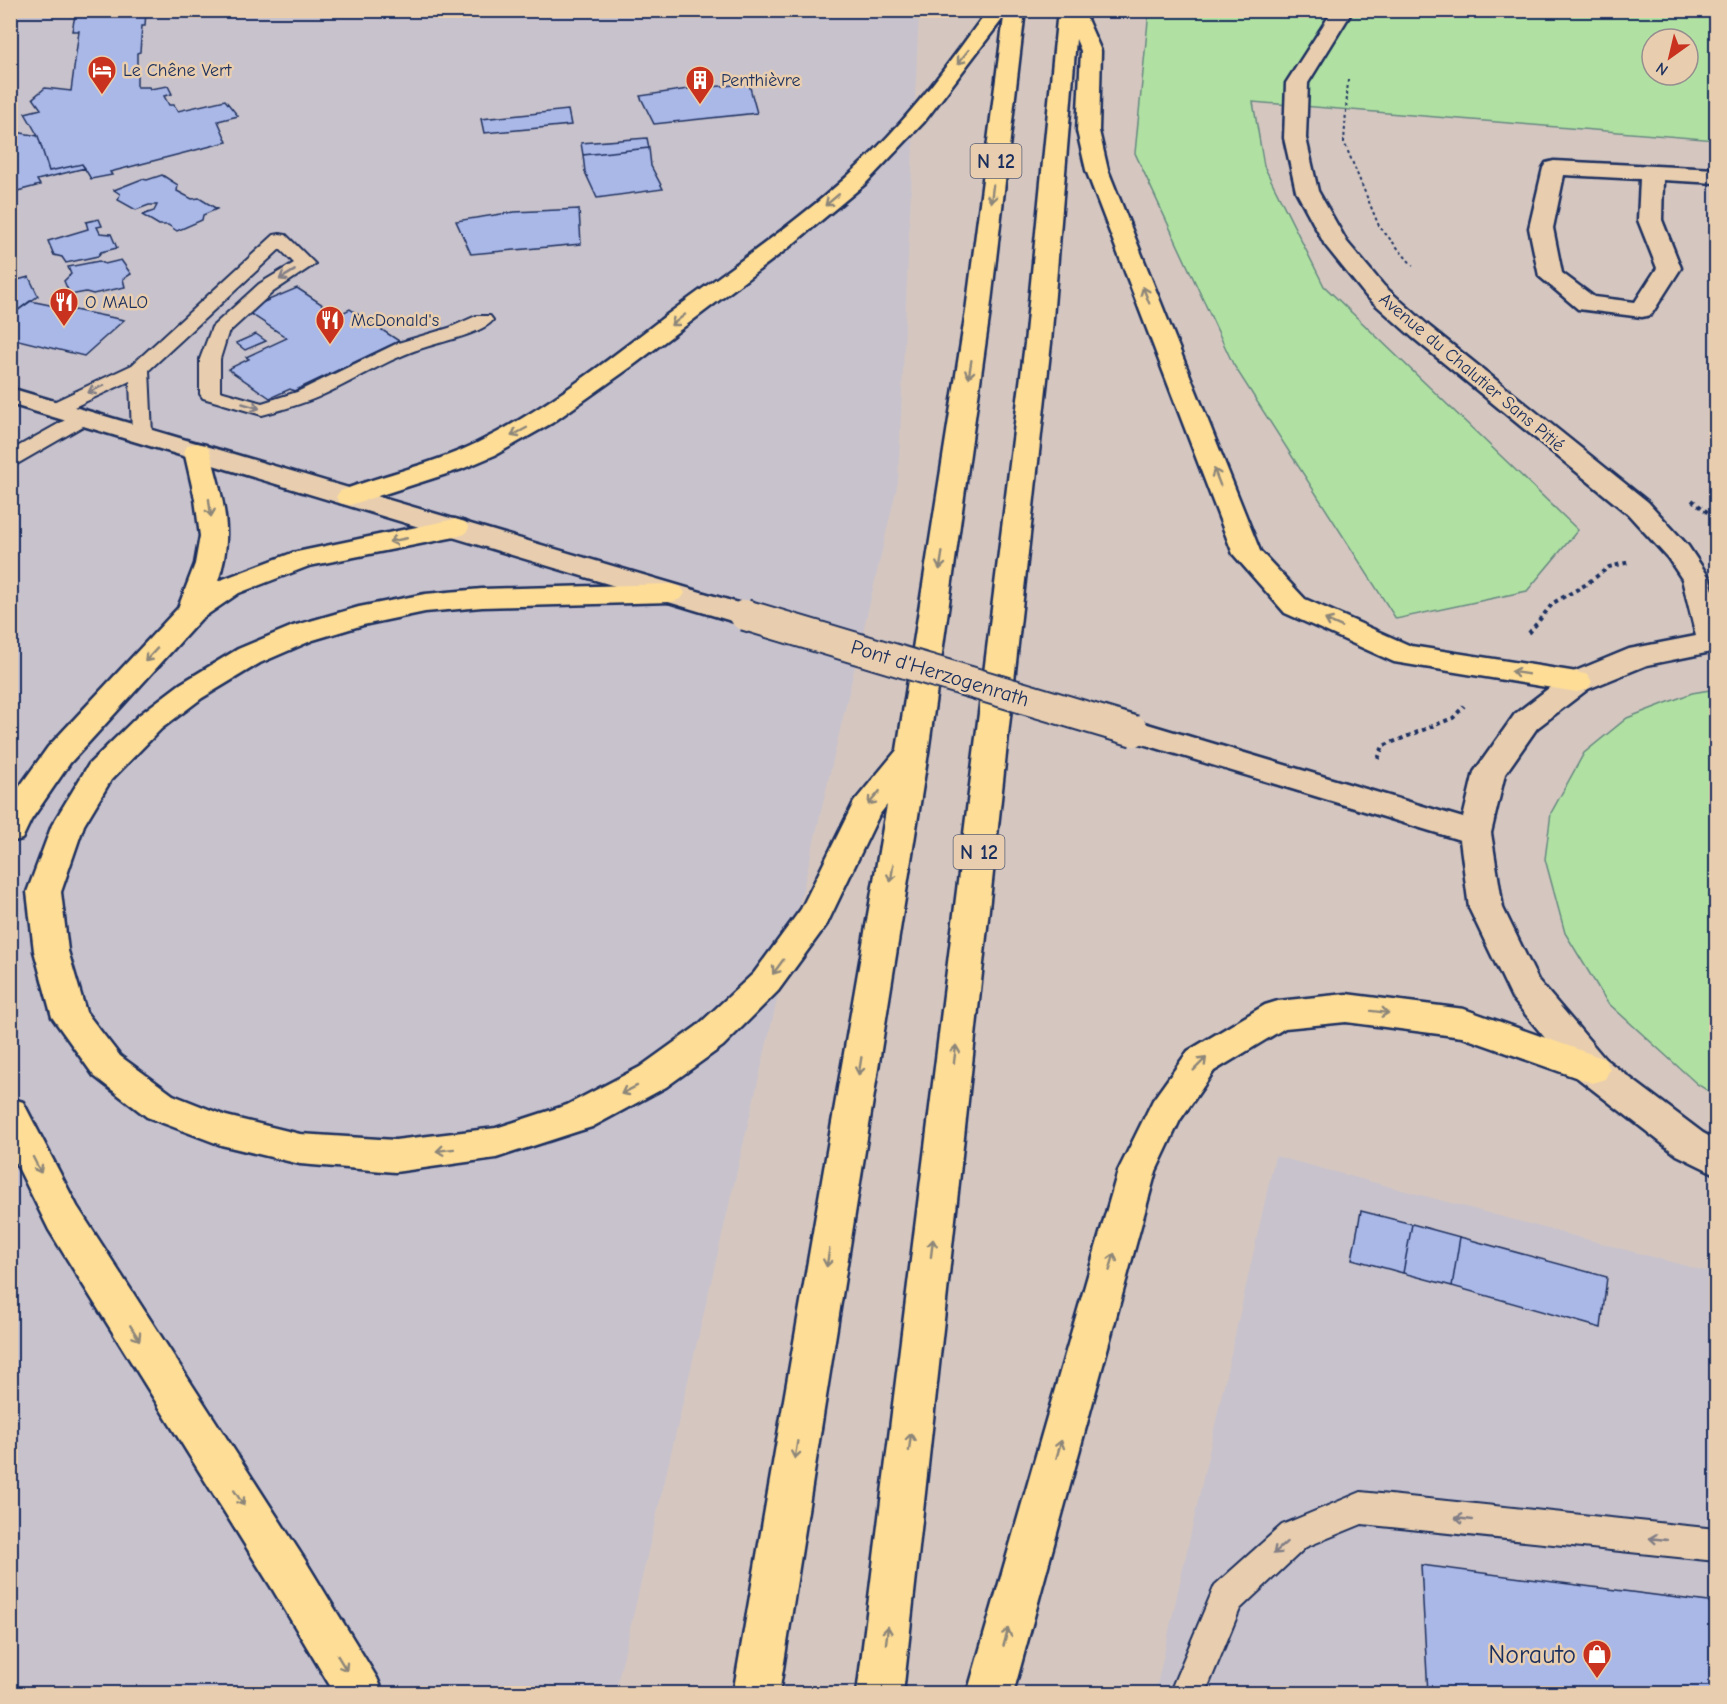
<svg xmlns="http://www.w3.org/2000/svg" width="1727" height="1704" viewBox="0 0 1727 1704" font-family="'Comic Neue',sans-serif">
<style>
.built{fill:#c8c2cc}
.green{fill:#b0e1a2;stroke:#668880;stroke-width:1.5;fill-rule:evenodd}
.building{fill:#aab8e8;stroke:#1b2f5e;stroke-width:1.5}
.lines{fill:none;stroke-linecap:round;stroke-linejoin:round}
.lane-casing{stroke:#1b2f5e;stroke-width:4}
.street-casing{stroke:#1b2f5e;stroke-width:5}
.secondary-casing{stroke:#1b2f5e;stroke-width:5}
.highway-casing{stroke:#1b2f5e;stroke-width:5}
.path-far1{stroke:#1b2f5e;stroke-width:2;stroke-dasharray:3 3;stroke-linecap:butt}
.path{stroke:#1b2f5e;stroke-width:4;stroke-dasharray:4 4;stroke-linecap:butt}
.lane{fill:#e8ceaf;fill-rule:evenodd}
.street{fill:#e8ceaf;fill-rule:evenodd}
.secondary{fill:#e8ceaf;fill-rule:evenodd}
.highway{fill:#fedd96;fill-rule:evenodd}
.secondary-bridge-casing{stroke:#1b2f5e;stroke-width:34;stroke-linecap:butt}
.secondary-bridge{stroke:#e8ceaf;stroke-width:30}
.oneway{stroke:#8c867a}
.oneway2{stroke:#827e86}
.labels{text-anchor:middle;stroke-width:5;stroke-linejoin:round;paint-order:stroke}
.far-poi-label{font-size:18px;fill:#1b2f5e;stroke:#e8ceaf;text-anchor:start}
.far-street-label{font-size:18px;fill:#1b2f5e;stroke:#e8ceaf}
.shield{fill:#e8ceaf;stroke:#585f76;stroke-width:1.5}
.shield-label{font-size:20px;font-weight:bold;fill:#1b2f5e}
.street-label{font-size:21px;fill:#1b2f5e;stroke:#e8ceaf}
.near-poi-label{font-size:26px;fill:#1b2f5e;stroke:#e8ceaf;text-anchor:end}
</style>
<rect width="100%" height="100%" fill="#d5c7c0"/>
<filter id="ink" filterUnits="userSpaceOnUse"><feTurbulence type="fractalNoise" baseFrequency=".0167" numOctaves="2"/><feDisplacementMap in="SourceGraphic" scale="12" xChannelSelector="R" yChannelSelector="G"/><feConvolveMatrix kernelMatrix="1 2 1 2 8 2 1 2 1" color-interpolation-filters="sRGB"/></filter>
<g filter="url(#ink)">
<!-- built -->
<path class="built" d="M11 11H919L898 482 615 1693 11 1694Z
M1275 1156 1716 1274V1693L1155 1694Z"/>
<!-- green -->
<path class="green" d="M1149 11H1716V140L1253 102 1264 166 1324 286 1578 530 1527 591 1396 619 1233 364 1135 153ZM1652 39H1688V75H1652Z
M1716 689V1096L1697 1084 1607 1002 1565 933 1545 859 1551 813 1584 753 1627 718 1692 693Z"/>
<!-- building -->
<path class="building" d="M76 10H146L145 26H142L140 52 137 53V87H149L150 89 168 86 172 94 164 96 169 105H174L178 111 225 100 238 116 218 121 227 142 110 172 112 175 91 179 82 164 49 171 38 136 25 113 41 109 33 98 45 88 71 91 79 31H72Z
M749 84 757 113 654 124 640 96 695 88Z
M568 110 571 125 484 133 481 119Z
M10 131 38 136 49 171 82 164 85 168 37 180 40 185 10 193Z
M647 138 649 148 583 155 581 143Z
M649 148 651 166 663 189 597 198 585 172 583 155Z
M162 175 178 185 177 191 192 199 199 198 217 209 203 215 202 220 177 231 168 225H159L142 215 154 211 157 205H149L136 210 118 200 120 194 114 190 142 179 147 180Z
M579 209 581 244 471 254 456 221 514 212Z
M99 219 102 226 97 227 100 233 111 234 117 248 101 252 98 256 66 263 62 257 54 255 48 241 88 229 86 222Z
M121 260 131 274 123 279 125 287 93 294 86 292 70 295 64 281 71 274 68 267 99 261 105 264Z
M29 277 38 296 10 316V282Z
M297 288 338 315 350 309 399 341 294 391 290 389 270 398 228 369 249 359 246 357 287 338 245 310Z
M30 301 124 320 84 356 10 338V316Z
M256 334 266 341 245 350 236 343Z
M1361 1211 1412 1224 1403 1273 1352 1259Z
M1412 1224 1460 1237 1452 1286 1403 1273Z
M1460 1237 1607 1277 1601 1328 1452 1286Z
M1421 1565 1716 1603V1694H1428Z"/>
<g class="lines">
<!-- lane casing -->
<g class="lane-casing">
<path id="lane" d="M280 234 286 235 315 264 273 292 228 333 220 359V391L262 403 297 392 398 343 449 328 476 316H490L493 320C483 333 445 341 429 346 387 358 351 384 311 400 295 406 278 411 262 415L203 398 200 394V359L212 327 259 284 294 263 280 249 149 370 152 434 149 438H135L132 434 130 381 61 413H47L44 409 47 405 132 365 274 235Z
M83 412 90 414 93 418 90 422 17 464 10 466V451L76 414Z
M1361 1492 1716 1529V1561L1362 1524 1306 1547 1240 1609 1205 1694H1169L1215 1585 1282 1525Z"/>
</g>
<!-- street casing -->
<g class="street-casing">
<path id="street" d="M1554 161 1716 169V183L1663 180 1662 220 1681 268 1651 315 1642 317 1578 309 1539 276 1529 228 1543 168 1546 163ZM1564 175 1640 179 1638 220 1657 268 1635 302 1594 297 1562 273 1553 228Z"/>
</g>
<!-- secondary casing -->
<g class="secondary-casing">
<path id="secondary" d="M1333 10H1353L1308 83 1306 138 1318 191 1347 242 1384 286 1430 327 1648 502 1688 546 1710 579 1716 602V651L1647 665 1588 689 1537 728 1505 774 1491 833 1503 908 1538 980 1605 1059 1703 1133 1716 1140V1174L1677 1155 1579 1079 1512 998 1469 908 1460 840 1123 738 1118 731 1123 724 1134 720 1463 818 1474 772 1515 714 1566 675 1629 649 1696 636 1682 579 1668 558 1628 514 1412 337 1366 296 1325 245 1296 191 1284 138 1286 83Z
M10 388 755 608 760 615 755 622 745 624 735 622 10 404Z"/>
</g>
<!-- highway casing -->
<g class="highway-casing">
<path id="highway" d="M988 10H1025L990 311 928 753 779 1694H733L887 805 879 815 827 924 778 991 723 1046 666 1087 592 1127 579 1131 496 1158 395 1172 300 1164 221 1145 147 1117 94 1076 52 1017 34 951 27 892 52 825 89 764 139 715 180 684 238 649 293 626 359 607 425 594 482 589 671 584 681 587 685 593 681 599 671 602 482 607 425 612 363 625 313 640 260 663 202 698 161 729 111 780 84 825 61 892 68 951 86 1012 120 1056 173 1095 226 1116 300 1134 395 1140 496 1128 567 1105 640 1067 697 1026 754 973 801 909 854 802 897 750 966 311 1004 17 924 122 865 184 788 248 631 367 552 423 495 455 462 469 350 505 340 503 336 497 340 491C385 474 434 464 477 443 546 409 607 361 668 314 738 262 812 213 874 151 917 108 952 59 988 10Z
M1058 10H1083L1101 51 1099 131 1108 170 1260 551 1305 599 1411 646 1577 672 1588 675 1592 682 1588 689 1577 692 1394 662 1285 613 1233 554 1086 170 1077 131 1081 51 1076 39 1051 343 903 1694H857L1025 343Z
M197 443 206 445 210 451C222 497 235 533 218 581L292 553 455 519 465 522 469 528 465 534 455 537 309 566 239 593 201 619 70 763 31 820 22 839 10 842V800L48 747 178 608 195 564 200 536 195 499 184 451 188 445Z
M1346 994 1464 1009 1605 1059 1610 1069 1605 1079 1592 1083 1462 1037 1346 1022 1285 1028 1214 1071 1180 1120 1156 1171 1013 1694H967L1118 1171 1153 1100 1188 1051 1265 1005 1278 1001Z
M10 1098 23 1102 77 1206 305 1560 377 1678 384 1694H335L273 1590 49 1230 10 1151Z"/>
</g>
<!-- path-far1 -->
<path class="path-far1" d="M1348 80 1344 142 1379 226 1413 266"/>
<!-- path -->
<path class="path" d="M1692 500 1716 519
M1529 633 1553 603 1585 585 1609 567 1630 562
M1378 759 1383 746 1453 718 1464 706"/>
<!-- lane -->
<use href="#lane" class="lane"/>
<!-- street -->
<use href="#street" class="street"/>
<!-- secondary -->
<use href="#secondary" class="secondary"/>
<!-- highway -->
<use href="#highway" class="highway"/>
<!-- secondary-bridge casing -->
<g class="secondary-bridge-casing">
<path id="secondary-bridge" d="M745 615 1134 731"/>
</g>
<!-- secondary-bridge -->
<use href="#secondary-bridge" class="secondary-bridge"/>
</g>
<!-- one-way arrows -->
<defs><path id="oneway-shaft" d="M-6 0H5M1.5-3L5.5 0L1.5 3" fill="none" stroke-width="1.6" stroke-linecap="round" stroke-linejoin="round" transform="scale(1.5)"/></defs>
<g class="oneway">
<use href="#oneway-shaft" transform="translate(963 57) rotate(128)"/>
<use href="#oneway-shaft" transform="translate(992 194) rotate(97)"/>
<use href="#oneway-shaft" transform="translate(832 200) rotate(140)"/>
<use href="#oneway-shaft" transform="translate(1146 295) rotate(-111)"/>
<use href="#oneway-shaft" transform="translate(678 320) rotate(142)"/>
<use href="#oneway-shaft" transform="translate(970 369) rotate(99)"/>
<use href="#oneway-shaft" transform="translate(519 432) rotate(152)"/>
<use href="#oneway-shaft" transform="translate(1217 477) rotate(-111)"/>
<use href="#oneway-shaft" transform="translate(210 508) rotate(83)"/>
<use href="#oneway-shaft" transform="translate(398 540) rotate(169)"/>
<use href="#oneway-shaft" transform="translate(941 561) rotate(99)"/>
<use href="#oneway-shaft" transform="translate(1333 623) rotate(-156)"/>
<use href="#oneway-shaft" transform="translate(151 655) rotate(133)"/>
<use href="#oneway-shaft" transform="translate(1520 673) rotate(-171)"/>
<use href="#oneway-shaft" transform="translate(874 798) rotate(130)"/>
<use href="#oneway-shaft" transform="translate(892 873) rotate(99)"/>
<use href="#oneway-shaft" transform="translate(778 967) rotate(126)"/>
<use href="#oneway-shaft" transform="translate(1380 1012) rotate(7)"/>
<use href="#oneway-shaft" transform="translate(955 1054) rotate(-83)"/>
<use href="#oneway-shaft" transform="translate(1200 1064) rotate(-45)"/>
<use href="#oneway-shaft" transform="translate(860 1066) rotate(99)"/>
<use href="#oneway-shaft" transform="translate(629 1090) rotate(153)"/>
<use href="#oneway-shaft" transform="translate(445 1150) rotate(173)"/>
<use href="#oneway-shaft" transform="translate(37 1165) rotate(63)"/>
<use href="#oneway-shaft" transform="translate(932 1248) rotate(-83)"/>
<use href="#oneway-shaft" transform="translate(828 1258) rotate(99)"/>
<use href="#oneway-shaft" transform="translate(1112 1262) rotate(-74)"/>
<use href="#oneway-shaft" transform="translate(135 1333) rotate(58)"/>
<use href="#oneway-shaft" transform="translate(910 1442) rotate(-83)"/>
<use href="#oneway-shaft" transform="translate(1059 1449) rotate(-74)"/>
<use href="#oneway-shaft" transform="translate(796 1450) rotate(99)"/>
<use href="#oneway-shaft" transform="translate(239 1498) rotate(57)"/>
<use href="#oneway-shaft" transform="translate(887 1635) rotate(-83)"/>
<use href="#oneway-shaft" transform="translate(1006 1637) rotate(-74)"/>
<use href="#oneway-shaft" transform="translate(342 1663) rotate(59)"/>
</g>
<g class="oneway2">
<use href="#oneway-shaft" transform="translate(287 275) rotate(149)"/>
<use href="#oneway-shaft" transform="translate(96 389) rotate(155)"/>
<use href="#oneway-shaft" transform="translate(251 406) rotate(16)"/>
<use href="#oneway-shaft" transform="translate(1464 1519) rotate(-174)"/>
<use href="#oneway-shaft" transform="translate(1658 1539) rotate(-174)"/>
<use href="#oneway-shaft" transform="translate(1280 1548) rotate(138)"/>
</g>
</g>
<!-- icons -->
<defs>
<g id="hotel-pin" transform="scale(1.5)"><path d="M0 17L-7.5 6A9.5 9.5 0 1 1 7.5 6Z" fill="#c8321e" stroke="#e8ceaf"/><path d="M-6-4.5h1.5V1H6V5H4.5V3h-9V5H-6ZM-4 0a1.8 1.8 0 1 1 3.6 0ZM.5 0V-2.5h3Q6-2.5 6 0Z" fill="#fff"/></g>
<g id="building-pin" transform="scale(1.5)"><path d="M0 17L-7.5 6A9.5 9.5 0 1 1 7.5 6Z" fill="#c8321e" stroke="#e8ceaf"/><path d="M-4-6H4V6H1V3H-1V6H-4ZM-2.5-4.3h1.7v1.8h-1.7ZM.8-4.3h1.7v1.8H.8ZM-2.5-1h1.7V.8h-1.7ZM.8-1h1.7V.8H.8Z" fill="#fff"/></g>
<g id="restaurant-pin" transform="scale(1.5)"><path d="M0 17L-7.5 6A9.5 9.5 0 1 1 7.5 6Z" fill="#c8321e" stroke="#e8ceaf"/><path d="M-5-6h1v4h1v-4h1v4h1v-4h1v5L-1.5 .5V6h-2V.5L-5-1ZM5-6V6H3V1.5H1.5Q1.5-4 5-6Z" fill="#fff"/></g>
<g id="shop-pin" transform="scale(1.5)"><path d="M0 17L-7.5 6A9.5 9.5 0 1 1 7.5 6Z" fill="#c8321e" stroke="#e8ceaf"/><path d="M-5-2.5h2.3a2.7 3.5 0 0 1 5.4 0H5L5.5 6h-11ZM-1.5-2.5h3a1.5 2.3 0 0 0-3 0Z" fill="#fff"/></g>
</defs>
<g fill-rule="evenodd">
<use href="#hotel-pin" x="102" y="70"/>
<use href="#building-pin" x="700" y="80"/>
<use href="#restaurant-pin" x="64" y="302"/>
<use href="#restaurant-pin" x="330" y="320"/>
<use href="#shop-pin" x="1597" y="1654"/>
</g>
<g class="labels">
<!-- far-poi labels -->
<g class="far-poi-label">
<text x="123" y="76">Le Chêne Vert</text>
<text x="721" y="86">Penthièvre</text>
<text x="85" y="308">O MALO</text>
<text x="351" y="326">McDonald's</text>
</g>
<!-- far-street labels -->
<g class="far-street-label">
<text transform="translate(1472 372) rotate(40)" y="6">Avenue du Chalutier Sans Pitié</text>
</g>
<!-- shield labels -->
<g class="shield">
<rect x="970.5" y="144" width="51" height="34" rx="4.5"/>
<rect x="953.5" y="835" width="51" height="34" rx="4.5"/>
</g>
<g class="shield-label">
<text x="996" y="168">N 12</text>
<text x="979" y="859">N 12</text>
</g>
<!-- street labels -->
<g class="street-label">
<text transform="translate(940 673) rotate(17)" y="7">Pont d'Herzogenrath</text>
</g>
<!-- near-poi labels -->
<g class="near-poi-label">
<text x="1576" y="1663">Norauto</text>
</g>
</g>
<!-- margin -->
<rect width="1727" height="1704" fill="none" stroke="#e8ceaf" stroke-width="36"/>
<rect x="18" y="18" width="1691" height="1668" fill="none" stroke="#1b2f5e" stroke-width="2" filter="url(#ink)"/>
<!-- north arrow -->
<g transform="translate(1670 57) rotate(214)"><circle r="28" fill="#e8ceaf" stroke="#968e8f" stroke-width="1.5"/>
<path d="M0-4.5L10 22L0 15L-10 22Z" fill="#c8321e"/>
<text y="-9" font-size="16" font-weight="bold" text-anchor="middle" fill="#1b2f5e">N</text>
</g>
</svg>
